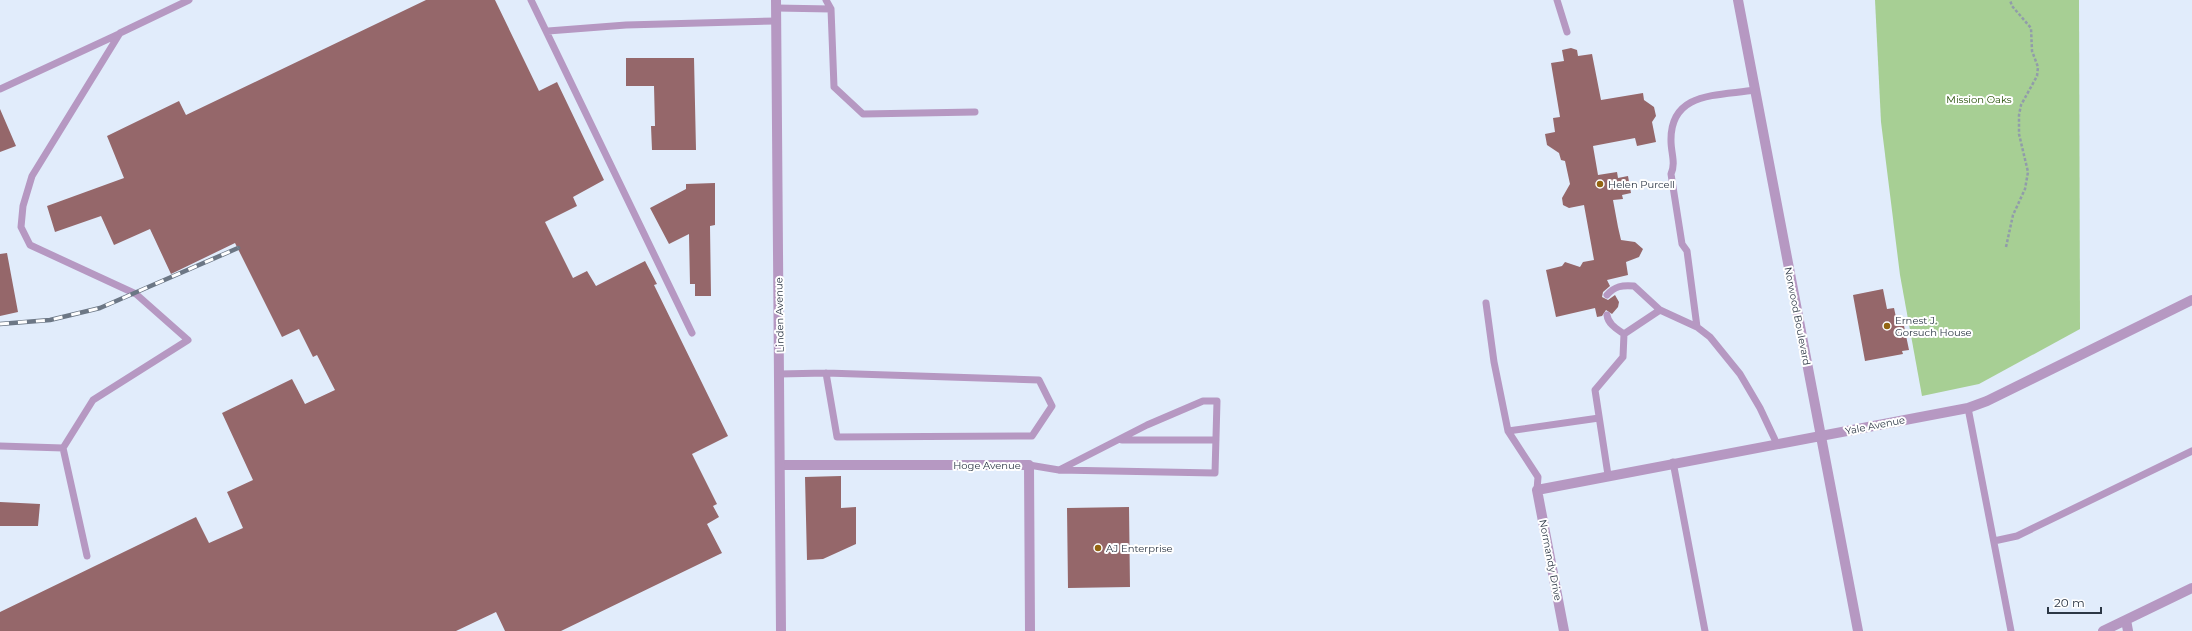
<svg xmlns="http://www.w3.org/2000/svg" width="2192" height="631" viewBox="0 0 2192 631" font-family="Montserrat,sans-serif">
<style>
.green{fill:#a7cf94}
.building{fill:#95676a}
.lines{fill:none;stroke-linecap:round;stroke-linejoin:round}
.path{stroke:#919caa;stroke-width:2.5;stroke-dasharray:3 2;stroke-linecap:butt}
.service{stroke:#b698c2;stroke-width:7}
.minor{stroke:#b698c2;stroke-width:10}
.tertiary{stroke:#b698c2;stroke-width:10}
.rail-casing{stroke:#6c7785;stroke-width:4.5}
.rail{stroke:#fff;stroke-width:3;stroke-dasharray:9;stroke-linecap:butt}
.poi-dot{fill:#936512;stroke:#fff;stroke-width:1.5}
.labels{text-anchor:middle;stroke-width:4;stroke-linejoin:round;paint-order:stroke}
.park-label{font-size:10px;fill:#254f06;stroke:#fff}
.poi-label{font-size:10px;fill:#2c3745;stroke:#fff;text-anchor:start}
.street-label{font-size:10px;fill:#2c3745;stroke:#fff}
</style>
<rect width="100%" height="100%" fill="#e1ecfb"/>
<!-- green -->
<path class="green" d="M1875 0H2079L2080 329 1979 384 1922 396 1900 275 1881 122Z"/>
<!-- building -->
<path class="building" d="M426 0H495L539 91 557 82 604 180 573 197 577 206 545 222 573 278 587 271 596 286 645 261 657 284 654 285 728 436 692 454 717 504 713 506 719 517 707 524 722 553 561 631H505L496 612 456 631H0V612L196 517 209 543 243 528 227 492 253 480 222 413 292 379 305 404 335 390 317 355 313 357 299 329 282 337 235 243 171 274 150 229 114 245 101 216 55 232 47 206 124 178 107 136 179 101 186 115Z
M1571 48 1577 50 1578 56 1592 54 1601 100 1643 93 1644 100 1654 107 1656 116 1652 122 1656 142 1637 146 1635 138 1593 146 1598 175 1617 172 1618 178 1628 176 1631 193 1622 195 1623 199 1613 200 1618 227 1621 240 1635 242 1643 249 1639 257 1626 262 1628 275 1607 280 1610 286 1603 292 1602 297 1608 300 1615 295 1619 302 1618 307 1612 314 1606 310 1602 316 1597 317 1595 308 1556 317 1546 270 1562 266 1565 262 1580 267 1583 262 1594 260 1584 205 1569 208 1563 205 1562 198 1570 184 1565 161 1561 160 1559 153 1547 145 1545 134 1555 132 1553 118 1560 117 1551 63 1564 61 1562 50Z
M626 58H694L696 150H652L651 126H655L654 86H626Z
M0 109 16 146 0 152Z
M715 183V225L710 226 711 296H695V284H690L689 234 669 244 650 208 686 189V184Z
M7 253 18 312 0 316V254Z
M1883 289 1887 309 1894 308 1897 322 1903 321 1909 350 1902 351 1903 354 1865 361 1853 295Z
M841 476V508L856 507V544L823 559 807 560 805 477Z
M0 502 40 504 38 526H0Z
M1129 507 1130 587 1068 588 1067 508Z"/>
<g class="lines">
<!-- path -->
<path class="path" d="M2006 247 2013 215 2025 189 2028 172 2019 134V115L2021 105 2037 76 2038 67 2032 51 2031 28 2012 6 2010 0"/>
<!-- service -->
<path class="service" d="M531 0 692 333
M826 0 831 9 834 87 863 114 975 112
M1557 0 1567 32
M776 8 831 9
M548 31 626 25 776 21
M0 89 119 34
M1607 295C1615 286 1622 285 1634 286L1660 310
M1486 303 1494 362 1508 431 1538 477 1537 490
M1607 315C1608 324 1617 329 1624 334
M1697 327 1687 251 1682 244 1671 174C1676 163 1671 153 1671 141 1670 91 1718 96 1755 90
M779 374 826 373 1039 380 1052 406 1032 436 837 437 826 373
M1968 408 2011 631
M1508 431 1599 418
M1122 440H1216
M0 446 63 448
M1673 462 1705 631
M1029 465 1059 470 1215 473 1217 401H1203L1147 425 1059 470
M1608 475 1595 390 1623 357 1624 334 1660 310 1697 327 1710 337 1740 374 1760 408 1777 444
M1994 541 2017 536 2192 451
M87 556 63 448 93 400 188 340 136 294 30 245 21 227 23 206 32 176 120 33 189 0"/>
<!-- minor -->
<path class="minor" d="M1738 0 1858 631
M780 465H1029L1030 631
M2126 620 2128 631
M1564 631 1537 490 1968 408 1987 401 2192 300
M2103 631 2192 588"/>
<!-- tertiary -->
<path class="tertiary" d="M776 0 781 631"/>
<!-- rail casing -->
<g class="rail-casing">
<path id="rail" d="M0 324 50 320 100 308 238 248"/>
</g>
<!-- rail -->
<use href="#rail" class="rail"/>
</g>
<!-- markers -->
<g class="poi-dot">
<circle cx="1600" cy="184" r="4"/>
<circle cx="1887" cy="326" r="4"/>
<circle cx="1098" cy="548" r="4"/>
</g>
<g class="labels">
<!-- park labels -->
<g class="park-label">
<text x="1979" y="103">Mission Oaks</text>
</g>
<!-- poi labels -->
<g class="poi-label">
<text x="1608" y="188">Helen Purcell</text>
<text x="1895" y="324">Ernest J.<tspan x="1895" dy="12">Gorsuch House</tspan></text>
<text x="1106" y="552">AJ Enterprise</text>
</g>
<!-- street labels -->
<g class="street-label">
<text transform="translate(779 315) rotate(-91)" y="4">Linden Avenue</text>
<text transform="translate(1798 316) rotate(79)" y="4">Norwood Boulevard</text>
<text transform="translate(1875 425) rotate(-11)" y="4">Yale Avenue</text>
<text x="987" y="469">Hoge Avenue</text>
<text transform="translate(1551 560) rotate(79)" y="4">Normandy Drive</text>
</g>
</g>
<!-- scale -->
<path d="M2048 607v6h53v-6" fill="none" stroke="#2c3745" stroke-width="2"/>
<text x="2054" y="607" font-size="12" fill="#2c3745" stroke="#ffffff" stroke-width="3" paint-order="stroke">20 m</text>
</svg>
